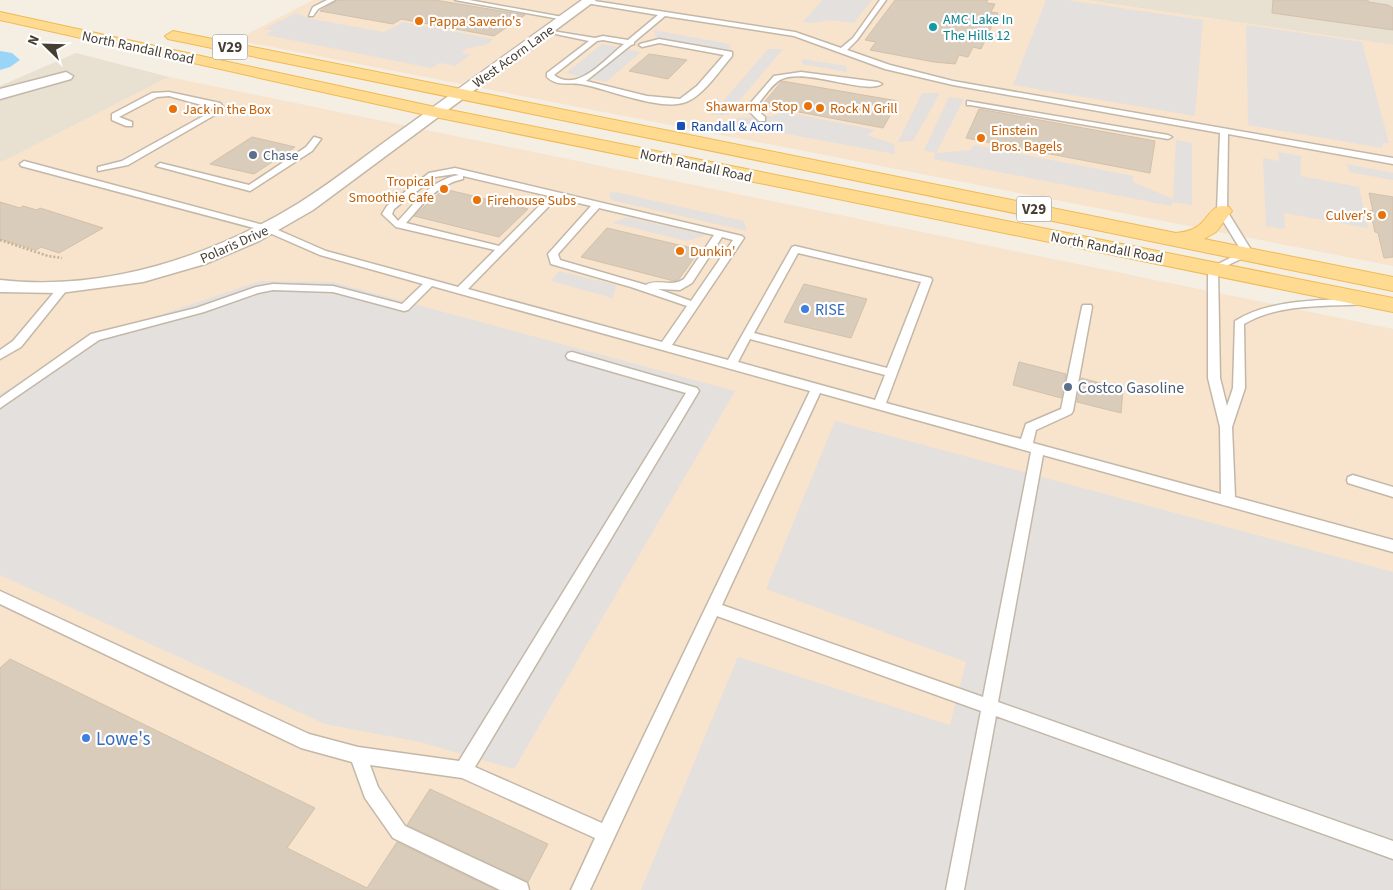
<svg xmlns="http://www.w3.org/2000/svg" width="1393" height="890" viewBox="0 0 1393 890" font-family="'Source Sans 3',sans-serif">
<style>
.residential{fill:#e8e0d1}
.commercial{fill:#f8e3cc}
.parking{fill:#e4e0dd}
.water{fill:#99d5f8}
.building{fill:#d9ccbb;stroke:#d2c1aa}
.lines{fill:none;stroke-linecap:round;stroke-linejoin:round}
.lane-casing{stroke:#c3b8a8;stroke-width:3}
.street-casing{stroke:#c3b8a8;stroke-width:3}
.primary-casing{stroke:#f0ba55;stroke-width:2}
.path{stroke:#c3b195;stroke-width:2.5;stroke-dasharray:2 2;stroke-linecap:butt}
.lane{fill:#fff;fill-rule:evenodd}
.street{fill:#fff;fill-rule:evenodd}
.primary{fill:#ffda91;fill-rule:evenodd}
.food-dot{fill:#e8710a;stroke:#fff;stroke-width:2}
.culture-dot{fill:#0f9aa8;stroke:#fff;stroke-width:2}
.transit-dot{fill:#1a4fb4;stroke:#fff;stroke-width:2}
.service-dot{fill:#5c6f8a;stroke:#fff;stroke-width:2}
.shop-dot{fill:#3f7fe0;stroke:#fff;stroke-width:2}
.labels{text-anchor:middle;stroke-width:4.5;stroke-linejoin:round;paint-order:stroke}
.far-culture-label{font-size:14px;fill:#0d838f;stroke:#fff;text-anchor:start}
.far-food-label{font-size:14px;fill:#c56008;stroke:#fff;text-anchor:start}
.far-street-label{font-size:14px;fill:#463e33;stroke:#fff}
.far-transit-label{font-size:14px;fill:#164399;stroke:#fff;text-anchor:start}
.far-service-label{font-size:14px;fill:#4e5e75;stroke:#fff;text-anchor:start}
.shield{fill:#fff;stroke:#7e7870;stroke-width:1}
.shield-label{font-size:15px;font-weight:bold;fill:#463e33}
.shop-label{font-size:16px;fill:#366cbe;stroke:#fff;text-anchor:start}
.service-label{font-size:16px;fill:#4e5e75;stroke:#fff;text-anchor:start}
.near-shop-label{font-size:19px;fill:#366cbe;stroke:#fff;text-anchor:start}
</style>
<rect width="100%" height="100%" fill="#f4eee3"/>
<!-- residential -->
<path class="residential" d="M1085 0H1393V45Z
M76 53 169 77 0 163V86Z"/>
<!-- commercial -->
<path class="commercial" d="M313 0H1085L1393 45V266L236 40Z
M169 77 1393 329V890H0V163Z"/>
<!-- parking -->
<path class="parking" d="M822 0H872L854 23 831 20 812 23 803 22Z
M1046 0H1066L1203 20 1195 116 1013 85Z
M296 13 312 19 384 32 403 22 493 39 488 44 466 49 462 53 470 55 455 66 440 63 431 68 266 35 273 30 264 29Z
M1246 25 1362 42 1389 143H1383L1382 148 1248 125Z
M653 30 729 44 732 51 656 37Z
M602 44 641 52 606 82 566 73Z
M768 49H783L727 115H711Z
M803 59 846 66 847 72 802 64Z
M922 93H940L913 141 898 142Z
M949 97 964 99 936 153 971 150 974 145 1133 176V182L1173 199 1176 140 1192 143V205L1173 202 1171 206 934 159 935 153 924 150Z
M785 112 875 130 867 135 894 144 895 154 739 125 736 118 772 116Z
M1278 152 1301 156 1300 176 1359 187 1368 228 1284 213 1285 229 1266 226 1263 158 1279 161Z
M1347 164 1393 173V180L1349 172Z
M615 192 744 221 747 231 611 200 609 193Z
M626 217 706 235 687 241 613 223Z
M559 271 616 285 613 298 551 281Z
M260 281 333 282 735 391 514 769 420 742 325 724 0 575V394L95 337Z
M835 421 1393 572V890H641L738 657 950 725 966 662 766 589Z"/>
<!-- water -->
<path class="water" d="M0 51 12 53 20 60 10 67 0 70Z"/>
<!-- building -->
<path class="building" d="M337 0H435L525 15 494 36 401 19 393 24 320 11Z
M895 0H988L986 3 995 4 991 12 998 13 981 49 973 47 968 57 959 55 955 64 934 62 870 50 876 42 865 40Z
M1273 0H1368V2L1388 5 1393 8V30L1272 13Z
M649 54 656 55 687 60 668 79 629 71Z
M782 81 898 101 883 128 762 105Z
M979 109 1155 141 1150 173 966 138Z
M252 137 295 147 254 174 210 164Z
M444 189 528 209 499 237 414 216Z
M1369 193 1393 197V257L1384 258 1378 233 1375 232 1370 210 1373 211Z
M0 202 20 208 23 206 37 210 40 208 103 228 59 253 41 247 36 250 0 239Z
M607 228 700 250 679 279 674 281 581 257Z
M804 284 867 299 851 338 784 322Z
M1019 362 1066 374 1061 398 1013 385Z
M1081 378 1123 389 1121 413 1077 402Z
M10 659 315 808 287 848 367 888 397 842 496 890H0V668Z
M430 789 548 844 528 882 407 825Z"/>
<g class="lines">
<!-- lane casing -->
<g class="lane-casing">
<path id="lane" d="M327 0H335L318 9 313 16H309L313 7Z
M455 0H469L568 18 565 20Z
M588 0 795 32 841 48 853 38 880 0H886L857 40 847 50 890 65 953 81 1393 158V164L1228 134 1227 211 1253 253 1218 270 1220 378 1227 406 1233 388 1235 321C1273 298 1321 301 1364 298L1369 301 1364 304C1325 307 1279 303 1244 324L1245 388 1232 427 1235 497 1393 540V552L1043 455 998 702 1393 841V859L996 716 964 890H946L981 711 717 616 590 890H571L595 838 462 778 370 765 378 787 405 826 527 883 529 890H500L393 838 365 798 352 762 301 748 0 604V591L309 734 358 747 459 761 686 393 568 359 566 356 568 353 572 352 697 388 699 391 475 767 602 823 810 391 432 286 408 310 404 311 333 292 273 290 258 293 204 312 99 340 0 408V398L91 334 196 308 256 287 273 284 333 286 402 304 423 284 320 255 265 231 21 166 20 164 24 161 271 227 326 251 458 287 495 250 396 227 382 214 387 206 429 173 455 168 742 236 744 238 672 345 728 360 792 247 795 246 931 278 932 280 886 403 1021 439 1026 424 1061 409 1082 307 1083 305H1091L1092 307 1073 411 1071 414 1036 430 1033 443 1221 494 1220 427 1208 378V269L1242 252 1217 211 1220 133 953 85 885 69 794 36 665 16 634 42V44L631 45 586 81 647 96 680 99 697 86 724 55 659 43 642 47 639 45 640 44 659 39 732 52V56C719 71 704 95 686 102 661 112 606 88 580 84 567 82 558 87 547 77V73L589 41 546 32V30L595 38 603 36 628 40 658 15 586 3ZM603 40 624 44C607 57 578 94 554 75L597 41ZM455 174 459 175C431 180 417 201 398 221L392 214 394 209 435 177ZM463 176 549 196 499 246 406 223C423 204 436 185 463 179ZM557 198 591 206 548 254 551 264 631 287 687 306 662 342 468 289ZM599 208 714 235 684 279C671 288 658 278 646 285L560 260 558 254ZM722 237 733 240 691 301 658 289 680 290 692 283ZM798 253 921 282 887 368 754 333ZM750 339 885 375 875 400 738 362ZM820 393 1031 452 983 697 722 605Z
M801 72 878 82 882 84C865 95 807 68 782 79 772 83 762 100 755 108L765 117V121H759L748 110V106L774 76Z
M169 92 220 103 225 109 128 165 98 171V167L122 161 216 109 169 96 157 97 119 117 132 122V126H126L112 120V114L152 93Z
M967 101 1168 135 1172 137 1168 139 970 105H967Z
M314 137 321 139 312 151 250 191 156 166 160 163 249 185 306 147Z
M65 283 70 286 21 347 0 359V350L13 341 61 284Z
M1353 475 1393 487V497L1348 483 1347 480 1348 477Z"/>
</g>
<!-- street casing -->
<g class="street-casing">
<path id="street" d="M582 0H596L313 210 259 241 205 264 143 282 60 293 0 292V280C104 292 211 257 299 203 336 180 371 151 407 126 465 84 523 42 582 0Z
M66 72 73 76 71 79 0 99V89Z"/>
</g>
<!-- primary casing -->
<g class="primary-casing">
<path id="primary" d="M0 12 435 107 1393 298V312L435 117 0 20Z
M173 31 1176 233C1184 232 1191 231 1198 226 1210 217 1212 202 1229 207L1232 211 1216 232 1204 239 1393 277V291L168 39 165 36Z"/>
</g>
<!-- path -->
<path class="path" d="M0 240 48 256 62 258"/>
<!-- lane -->
<use href="#lane" class="lane"/>
<!-- street -->
<use href="#street" class="street"/>
<!-- primary -->
<use href="#primary" class="primary"/>
</g>
<!-- markers -->
<g class="food-dot">
<circle cx="419" cy="21" r="5"/>
<circle cx="808" cy="106" r="5"/>
<circle cx="820" cy="108" r="5"/>
<circle cx="173" cy="109" r="5"/>
<circle cx="981" cy="138" r="5"/>
<circle cx="444" cy="189" r="5"/>
<circle cx="477" cy="200" r="5"/>
<circle cx="1382" cy="215" r="5"/>
<circle cx="680" cy="251" r="5"/>
</g>
<circle class="culture-dot" cx="933" cy="27" r="5"/>
<rect class="transit-dot" x="676" y="121" width="10" height="10" rx="2.5"/>
<g class="service-dot">
<circle cx="253" cy="155" r="5"/>
<circle cx="1068" cy="387" r="5"/>
</g>
<g class="shop-dot">
<circle cx="805" cy="309" r="5"/>
<circle cx="86" cy="738" r="5"/>
</g>
<g class="labels">
<!-- far-culture labels -->
<g class="far-culture-label">
<text x="943" y="24">AMC Lake In<tspan x="943" dy="16">The Hills 12</tspan></text>
</g>
<!-- far-food labels -->
<g class="far-food-label">
<text x="429" y="26">Pappa Saverio's</text>
<text x="798" y="111" text-anchor="end">Shawarma Stop</text>
<text x="830" y="113">Rock N Grill</text>
<text x="183" y="114">Jack in the Box</text>
<text x="991" y="135">Einstein<tspan x="991" dy="16">Bros. Bagels</tspan></text>
<text x="434" y="186" text-anchor="end">Tropical<tspan x="434" dy="16">Smoothie Cafe</tspan></text>
<text x="487" y="205">Firehouse Subs</text>
<text x="1372" y="220" text-anchor="end">Culver's</text>
<text x="690" y="256">Dunkin'</text>
</g>
<!-- far-street labels -->
<g class="far-street-label">
<text transform="translate(138 47) rotate(12)" y="5">North Randall Road</text>
<text transform="translate(513 56) rotate(-36)" y="5">West Acorn Lane</text>
<text transform="translate(696 165) rotate(12)" y="5">North Randall Road</text>
<text transform="translate(234 244) rotate(-24)" y="5">Polaris Drive</text>
<text transform="translate(1107 247) rotate(11)" y="5">North Randall Road</text>
</g>
<!-- far-transit labels -->
<g class="far-transit-label">
<text x="691" y="131">Randall &amp; Acorn</text>
</g>
<!-- far-service labels -->
<g class="far-service-label">
<text x="263" y="160">Chase</text>
</g>
<!-- shield labels -->
<g class="shield">
<rect x="212.5" y="34.5" width="35" height="25" rx="4"/>
<rect x="1016.5" y="196.5" width="35" height="25" rx="4"/>
</g>
<g class="shield-label">
<text x="230" y="52">V29</text>
<text x="1034" y="214">V29</text>
</g>
<!-- shop labels -->
<g class="shop-label">
<text x="815" y="315">RISE</text>
</g>
<!-- service labels -->
<g class="service-label">
<text x="1078" y="393">Costco Gasoline</text>
</g>
<!-- near-shop labels -->
<g class="near-shop-label">
<text x="96" y="745">Lowe's</text>
</g>
</g>
<!-- north arrow -->
<g transform="translate(45 45) rotate(293)" stroke="#ffffff" stroke-width="4" paint-order="stroke">
<path d="M0-4L9 19L0 12L-9 19Z" fill="#463e33"/>
<text y="-8" font-size="14" font-weight="bold" text-anchor="middle" fill="#463e33">N</text>
</g>
</svg>
